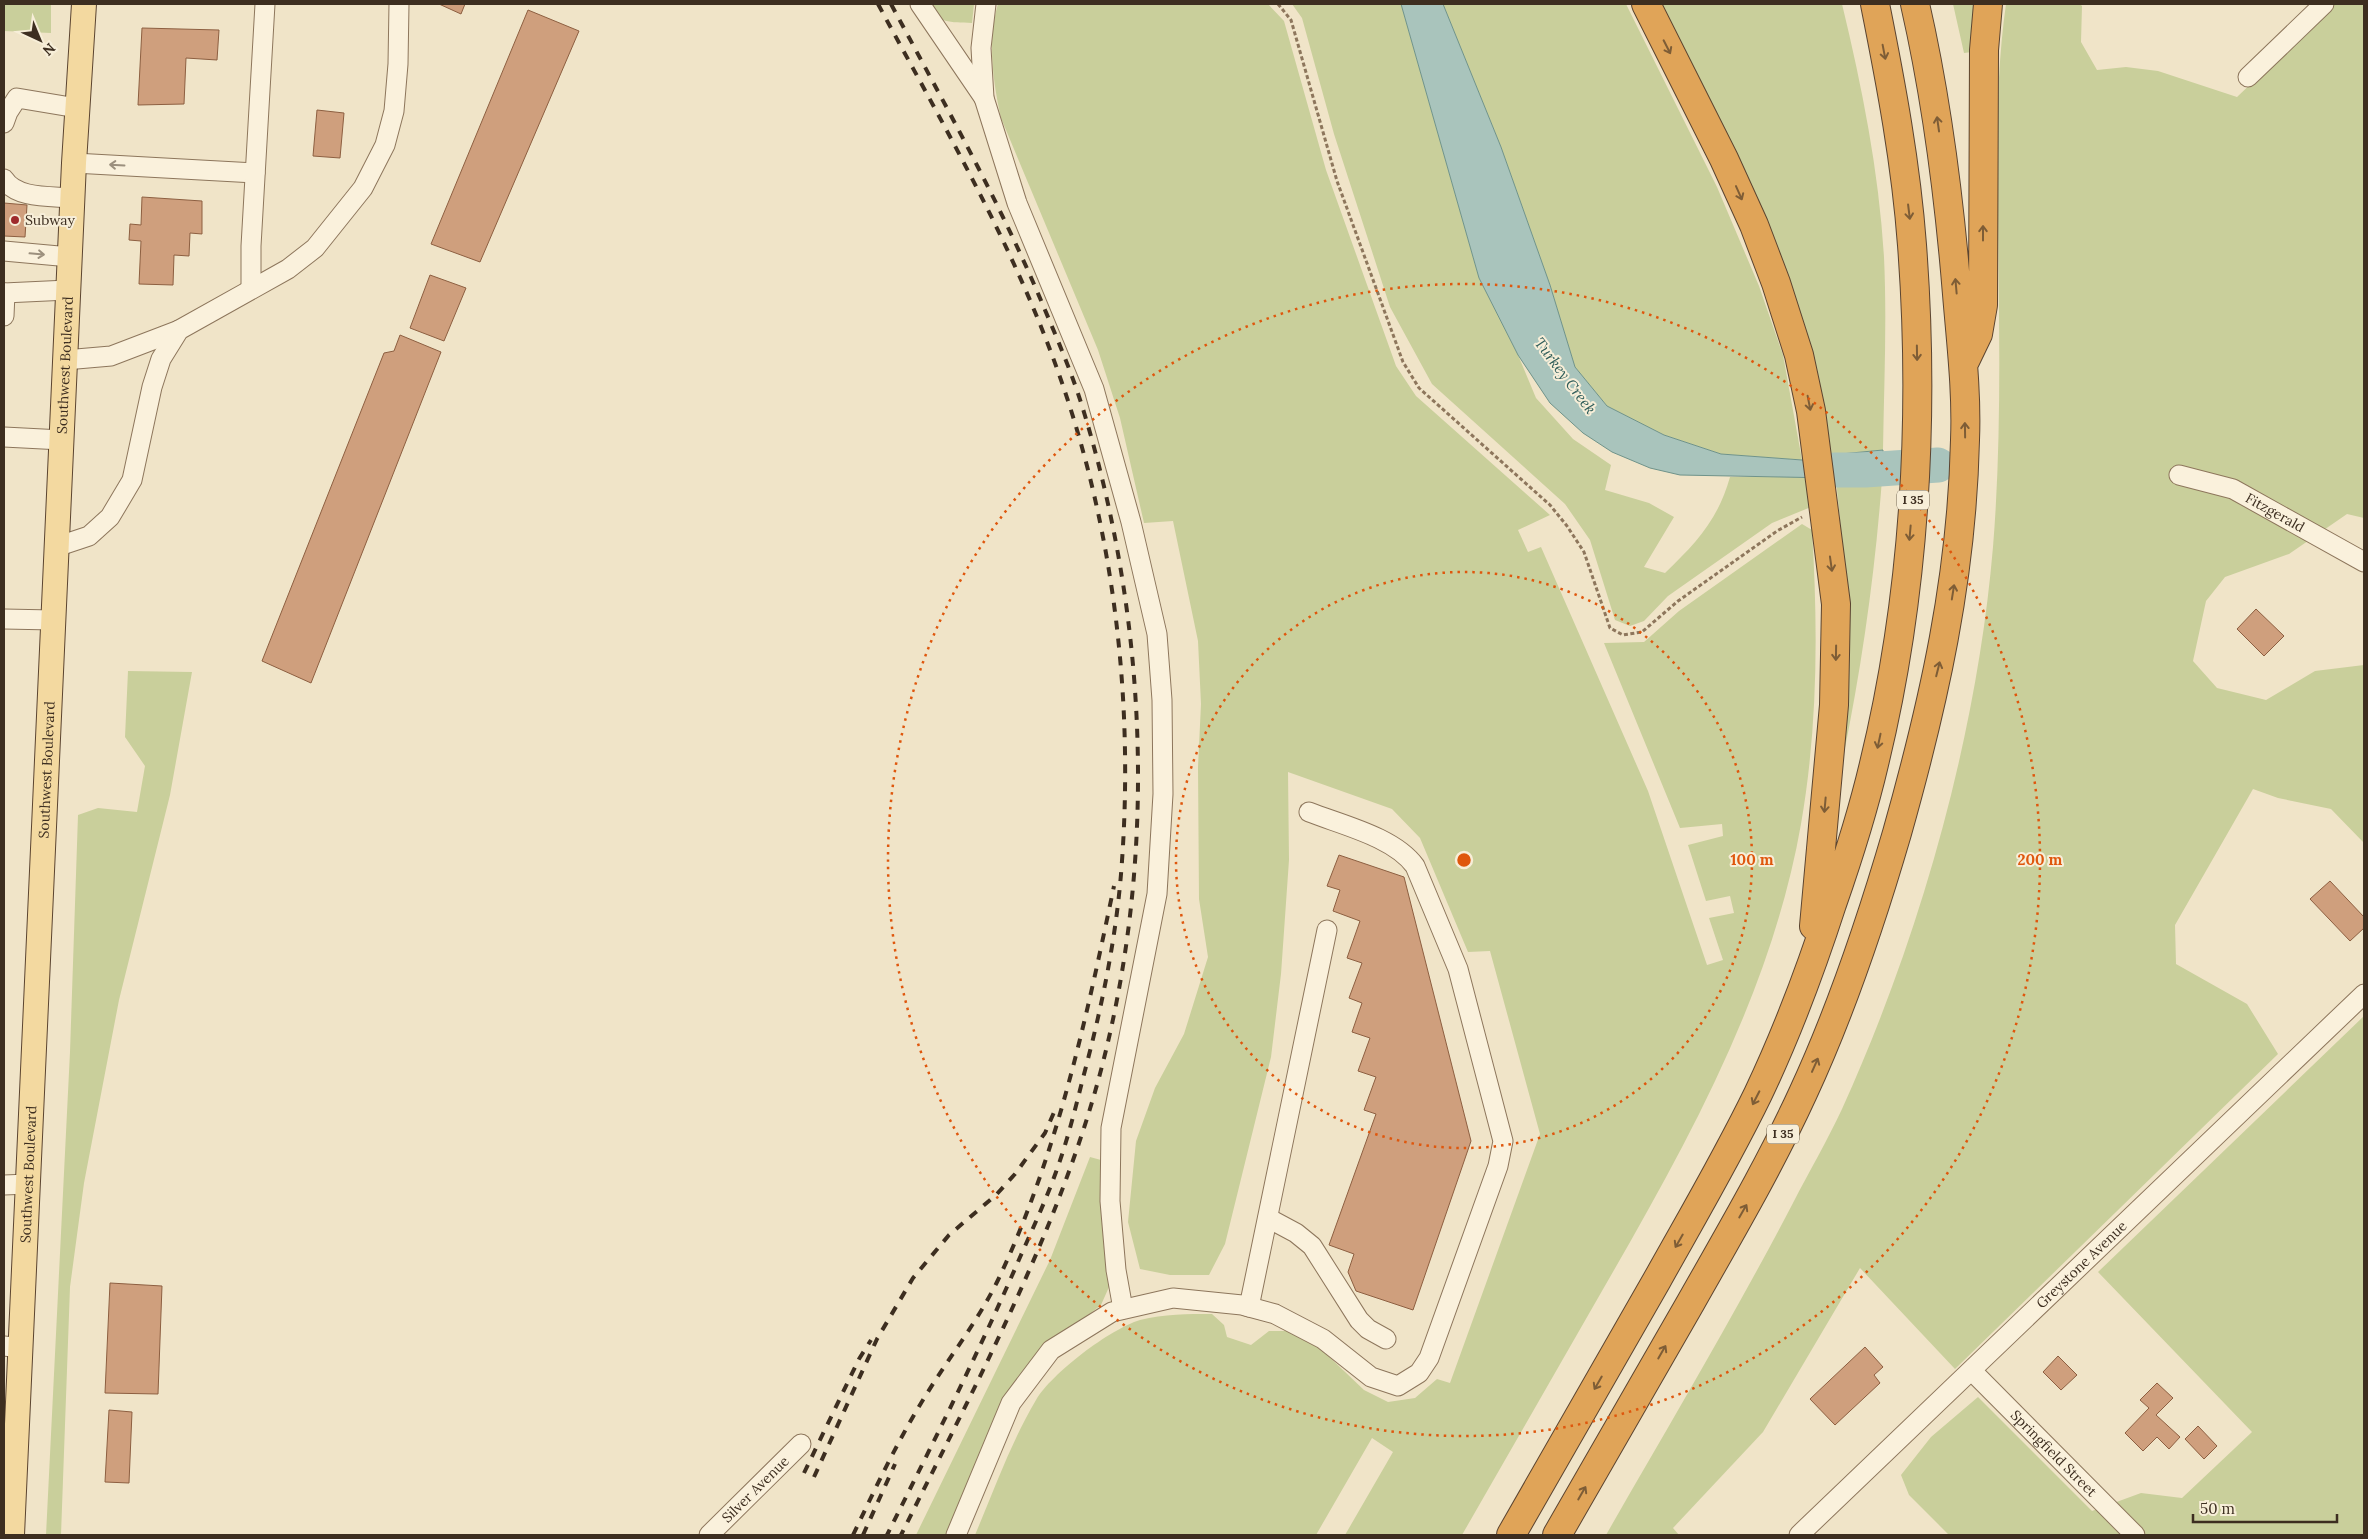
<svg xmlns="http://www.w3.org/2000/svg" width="2368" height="1539" viewBox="0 0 2368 1539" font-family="Lora,serif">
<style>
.green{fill:#c9cf9b}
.water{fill:#a9c4bc;stroke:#6f938a}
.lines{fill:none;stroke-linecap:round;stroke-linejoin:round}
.river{stroke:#a9c4bc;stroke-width:35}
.building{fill:#cf9f7d;stroke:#8d5f41}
.minor-casing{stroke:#8d765c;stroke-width:21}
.major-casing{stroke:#5b4430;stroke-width:26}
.highway-casing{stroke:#5b4430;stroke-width:30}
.path{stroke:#8d765c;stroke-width:3;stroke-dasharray:4 2.5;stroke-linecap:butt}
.minor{stroke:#faf1dc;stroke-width:19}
.major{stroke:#f3d9a0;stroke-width:24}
.highway{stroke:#e0a458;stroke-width:28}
.rail{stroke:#3d2e20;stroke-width:4;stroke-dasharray:9 9;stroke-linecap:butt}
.oneway{stroke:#7e5d36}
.oneway2{stroke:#9c907e}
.ring{fill:none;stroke:#df570d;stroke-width:2.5;stroke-dasharray:2.5 5}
.poi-dot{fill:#9e2a2b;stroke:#f7eed8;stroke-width:2}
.labels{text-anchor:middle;stroke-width:4;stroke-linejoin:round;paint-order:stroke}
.shield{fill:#f7eed8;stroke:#756857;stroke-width:1}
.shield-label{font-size:12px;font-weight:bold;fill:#3d2e20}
.poi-label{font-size:14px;fill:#3d2e20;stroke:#f7eed8;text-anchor:start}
.street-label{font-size:14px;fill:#3d2e20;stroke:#f7eed8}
.water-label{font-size:15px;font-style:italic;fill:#2f5d5a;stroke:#f7eed8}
.centre{fill:#df570d;stroke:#f7eed8;stroke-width:2.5}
.ring-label{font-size:15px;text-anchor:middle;font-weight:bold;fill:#df570d;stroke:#f7eed8;stroke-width:4;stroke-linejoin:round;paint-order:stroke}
</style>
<rect width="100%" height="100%" fill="#f0e4c8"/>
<!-- green -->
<path class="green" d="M4 4H51V33L4 31Z
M927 4H974L972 23C950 22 938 24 927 4Z
M998 4H1268L1284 21 1326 170 1396 366 1416 396 1550 515 1518 530 1528 552 1541 547 1648 791 1707 965 1723 960 1709 918 1734 913 1730 896 1706 901 1688 845 1723 836 1722 824 1680 828 1604 643 1644 642 1679 611 1802 524 1812 530C1818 629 1818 726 1801 824 1772 990 1689 1140 1606 1284 1558 1368 1510 1451 1462 1535H1345L1393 1452 1372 1438 1316 1535H975C994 1490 1011 1442 1036 1400 1052 1373 1110 1329 1140 1320 1164 1314 1188 1314 1212 1314L1224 1325 1227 1337 1251 1345 1269 1331H1288L1322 1350 1364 1390 1388 1402 1415 1398 1437 1379 1450 1383 1540 1134 1490 951 1468 952 1420 838 1392 809 1288 772 1289 860 1281 974 1271 1057 1225 1244 1209 1275H1170L1140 1269 1128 1222 1136 1141 1155 1088 1184 1034 1208 957 1199 899 1198 767 1201 704 1198 641 1173 521 1144 523 1120 418 1098 350 1001 118C993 82 987 40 998 4Z
M1292 4H1401L1479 278 1518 355 1536 398 1573 439 1611 465 1605 490 1649 503 1674 517 1644 567 1665 573C1696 543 1718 520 1730 477H1809L1811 507 1772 523 1668 596 1644 621 1630 626 1615 620 1590 540 1565 504 1432 384 1390 307 1334 134 1302 18Z
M1443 4H1626L1717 187 1759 286 1783 355 1802 460 1721 454 1664 435 1607 406 1575 367 1550 285 1501 147Z
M1656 4H1842C1862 87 1879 172 1884 257 1887 321 1884 386 1883 450L1830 455Z
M1953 4H1974L1972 52 1964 53Z
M2006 4H2080L2082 6 2081 42 2097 70 2126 67 2158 71 2237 97 2335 4H2364V518L2347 514 2289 554 2225 577 2206 601 2193 661 2217 688 2266 700 2315 671 2364 665V843L2331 809 2278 798 2253 789 2175 925 2176 964 2247 1004 2278 1054 1955 1369 1860 1268 1763 1432 1673 1528 1679 1535H1606C1669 1425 1734 1316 1793 1203 1809 1172 1827 1141 1842 1109 1920 937 1977 736 1993 547 2002 436 1999 325 1998 214 1997 144 1996 74 2006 4Z
M1882 479C1875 573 1862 665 1843 758L1838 756 1845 571 1836 480Z
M128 671 192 672 170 795 119 1000 84 1183 70 1287 61 1535H46L70 1052 78 815 98 808 137 812 145 766 125 737Z
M2364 1016V1535H1949L1909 1495 1901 1475 1931 1437 1978 1397 2092 1511 2141 1493 2182 1498 2252 1432 2098 1272Z
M1090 1157 1101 1160 1109 1274V1287L1101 1305 1045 1349 947 1535H916L1050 1260Z"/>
<!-- water -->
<path class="water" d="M1401 4H1443L1501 147 1550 285 1575 367 1607 406 1664 435 1721 454 1802 460 1830 455 1883 450 1882 479 1680 475 1650 468 1612 452 1583 433 1550 403 1518 355 1479 278Z"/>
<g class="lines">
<!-- river -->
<path class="river" d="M1835 470H1865L1938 465"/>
</g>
<!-- building -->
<path class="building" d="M439 4H465L461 14Z
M528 10 579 31 480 262 431 244Z
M142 28 219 30 217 60 186 58 184 104 138 105Z
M317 110 344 113 340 158 313 156Z
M142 197 202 201V234L190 233 189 256 174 255 173 285 139 284 141 241 129 240 130 224 141 225Z
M4 203 27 205 25 237 4 236Z
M430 275 466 288 444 341 410 328Z
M400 335 441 352 311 683 262 661 384 353 394 351Z
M2256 609 2284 636 2264 656 2237 629Z
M1339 855 1404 877 1471 1141 1413 1310 1356 1291 1348 1272 1354 1254 1329 1245 1376 1114 1364 1110 1376 1077 1358 1071 1370 1038 1352 1032 1362 1003 1349 998 1362 963 1347 958 1360 921 1333 911 1340 890 1327 886Z
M2330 881 2364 917V928L2350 941 2310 899Z
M110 1283 162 1286 158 1394 105 1393Z
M1865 1347 1883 1367 1874 1375 1880 1383 1835 1425 1810 1399Z
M2058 1356 2077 1375 2061 1390 2043 1372Z
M2157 1383 2173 1398 2156 1415 2180 1437 2169 1449 2157 1437 2143 1451 2125 1433 2149 1408 2140 1400Z
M109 1410 132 1412 129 1483 105 1482Z
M2198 1426 2217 1446 2204 1459 2185 1439Z"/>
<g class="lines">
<!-- minor casing -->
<g class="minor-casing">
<g id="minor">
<path d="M920 4 984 98"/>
<path d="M986 4 981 48 984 98 1017 203 1094 389 1131 522 1157 634 1162 700 1163 794 1157 894 1111 1128 1110 1201 1116 1270 1123 1309"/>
<path d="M2248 77 2324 4"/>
<path d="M4 123 8 112 17 98 77 108"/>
<path d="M74 163 255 173"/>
<path d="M4 179C16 199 51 196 72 198"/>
<path d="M4 251 70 257"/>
<path d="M251 289V246L265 4"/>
<path d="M4 293 68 290"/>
<path d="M4 316 5 293"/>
<path d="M65 360 111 356 179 330"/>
<path d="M4 437 62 440"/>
<path id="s1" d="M2179 475 2233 489 2364 562"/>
<path d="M56 547 89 536 110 517 132 480 152 387 161 359 179 330 288 269 315 248 363 188 385 145 394 111 398 64 399 4"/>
<path d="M4 619 53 620"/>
<path d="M4 1185 29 1184"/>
<path d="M1268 1218 1296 1233 1312 1246 1359 1320 1368 1329 1386 1339"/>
<path d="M1249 1307 1327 930"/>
<path d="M4 1346 22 1348"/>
<path id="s2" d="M1972 1371 2135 1535"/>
<path id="s3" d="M709 1535 801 1444"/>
<path d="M956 1535 1011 1403 1051 1350 1112 1312 1173 1298 1242 1305 1275 1314 1323 1339 1371 1377 1398 1386 1419 1373 1429 1358 1498 1166 1503 1141 1458 969 1415 866C1394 837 1342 825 1309 812"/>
<path id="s4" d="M1799 1535 2364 994"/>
</g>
</g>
<!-- major casing -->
<g class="major-casing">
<g id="major">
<path id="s5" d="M12 1535 74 163 84 4"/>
</g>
</g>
<!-- highway casing -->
<g class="highway-casing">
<path id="highway" d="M1646 4 1724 159 1754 225 1776 283 1799 355 1811 411 1836 604 1834 705 1814 926
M1965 361 1978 334 1983 305 1984 50 1988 4
M1511 1535C1560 1450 1608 1365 1657 1280 1691 1219 1727 1158 1758 1094 1787 1033 1811 969 1832 904 1848 858 1863 811 1874 764 1915 596 1925 417 1912 245 1906 164 1891 84 1875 4
M1557 1535C1602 1457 1646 1379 1691 1302 1730 1233 1770 1165 1803 1093 1842 1009 1871 922 1897 833 1934 702 1962 577 1965 440 1967 392 1961 343 1957 294 1949 196 1937 100 1915 4"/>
</g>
<!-- path -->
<path class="path" d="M1278 4 1291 20 1337 181 1403 362 1419 388 1550 505 1567 526 1584 552 1610 628 1623 635 1642 632 1678 601 1777 531 1802 517"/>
<!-- minor -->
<use href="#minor" class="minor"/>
<!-- major -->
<use href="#major" class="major"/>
<!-- highway -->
<use href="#highway" class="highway"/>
<!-- rail -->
<path class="rail" d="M878 4C940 119 1006 232 1052 355 1112 515 1134 691 1122 861 1117 935 1102 1007 1083 1078 1075 1110 1067 1142 1056 1172 1046 1200 1033 1228 1021 1255 980 1350 933 1443 887 1535
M891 4C945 105 1001 204 1045 310 1059 343 1073 376 1083 409 1154 641 1159 902 1082 1134 1036 1273 966 1404 901 1535
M804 1473 859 1359 871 1340
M814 1477 877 1339 913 1278 949 1235 996 1195 1015 1174 1045 1133 1055 1110
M853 1535C876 1487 898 1440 926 1395 950 1356 978 1321 998 1280 1057 1156 1086 1020 1114 886
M863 1535 895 1464"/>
</g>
<!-- one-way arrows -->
<defs><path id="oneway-shaft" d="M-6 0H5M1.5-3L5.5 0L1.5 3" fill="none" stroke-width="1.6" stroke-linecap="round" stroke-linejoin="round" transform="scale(1.25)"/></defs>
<g class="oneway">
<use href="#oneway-shaft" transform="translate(1667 47) rotate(63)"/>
<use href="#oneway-shaft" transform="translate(1884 52) rotate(79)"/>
<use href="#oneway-shaft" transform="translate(1938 124) rotate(-98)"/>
<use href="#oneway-shaft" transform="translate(1739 193) rotate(66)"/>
<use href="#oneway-shaft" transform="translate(1909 212) rotate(83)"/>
<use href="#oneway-shaft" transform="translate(1983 233) rotate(-90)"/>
<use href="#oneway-shaft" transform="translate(1956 286) rotate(-95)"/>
<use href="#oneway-shaft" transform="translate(1917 353) rotate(89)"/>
<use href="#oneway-shaft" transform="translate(1809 403) rotate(79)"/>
<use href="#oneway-shaft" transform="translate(1965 430) rotate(-91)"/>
<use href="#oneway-shaft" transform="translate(1910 533) rotate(95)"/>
<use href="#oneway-shaft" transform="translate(1831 564) rotate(82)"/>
<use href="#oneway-shaft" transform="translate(1953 592) rotate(-81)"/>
<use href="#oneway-shaft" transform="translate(1836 653) rotate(91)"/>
<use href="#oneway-shaft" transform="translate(1938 669) rotate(-76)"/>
<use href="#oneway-shaft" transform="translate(1879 741) rotate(102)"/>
<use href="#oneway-shaft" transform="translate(1825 805) rotate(95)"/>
<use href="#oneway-shaft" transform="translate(1815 1065) rotate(-66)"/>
<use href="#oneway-shaft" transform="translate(1756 1098) rotate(117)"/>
<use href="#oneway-shaft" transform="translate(1743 1211) rotate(-60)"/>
<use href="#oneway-shaft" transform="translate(1679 1241) rotate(120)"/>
<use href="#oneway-shaft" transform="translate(1662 1352) rotate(-60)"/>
<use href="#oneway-shaft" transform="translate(1598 1383) rotate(120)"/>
<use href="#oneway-shaft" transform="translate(1582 1493) rotate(-60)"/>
</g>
<g class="oneway2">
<use href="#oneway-shaft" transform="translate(117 165) rotate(-177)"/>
<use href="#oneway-shaft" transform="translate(37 254) rotate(5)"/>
</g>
<!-- distance rings -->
<g class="ring">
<circle cx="1464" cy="860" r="288"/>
<circle cx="1464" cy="860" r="576"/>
</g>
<!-- markers -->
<circle class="poi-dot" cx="15" cy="220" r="5"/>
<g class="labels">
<!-- shield labels -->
<g class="shield">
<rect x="1897" y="490.5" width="32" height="19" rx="4"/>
<rect x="1767" y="1124.5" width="32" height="19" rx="4"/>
</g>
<g class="shield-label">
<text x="1913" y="504">I 35</text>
<text x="1783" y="1138">I 35</text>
</g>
<!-- poi labels -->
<g class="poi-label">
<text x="25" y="225">Subway</text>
</g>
<!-- street labels -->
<g class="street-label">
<text dy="5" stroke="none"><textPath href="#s5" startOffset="1171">Southwest Boulevard</textPath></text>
<text dy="5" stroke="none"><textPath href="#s1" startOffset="104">Fitzgerald</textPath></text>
<text dy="5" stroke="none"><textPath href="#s5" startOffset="766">Southwest Boulevard</textPath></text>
<text dy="5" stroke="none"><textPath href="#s5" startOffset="361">Southwest Boulevard</textPath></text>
<text dy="5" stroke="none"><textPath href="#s4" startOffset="391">Greystone Avenue</textPath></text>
<text dy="5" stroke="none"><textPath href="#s2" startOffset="116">Springfield Street</textPath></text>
<text dy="5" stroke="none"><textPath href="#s3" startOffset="65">Silver Avenue</textPath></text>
</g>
<!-- water labels -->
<g class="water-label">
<text transform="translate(1565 376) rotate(53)" y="5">Turkey Creek</text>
</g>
</g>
<circle cx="1464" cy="860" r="8" class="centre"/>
<g class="ring-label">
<text x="1752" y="865">100 m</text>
<text x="2040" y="865">200 m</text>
</g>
<!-- border -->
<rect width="2368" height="1539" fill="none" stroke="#3d2e20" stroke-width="10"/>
<!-- north arrow -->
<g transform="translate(40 40) rotate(136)" stroke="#f7eed8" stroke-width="4" paint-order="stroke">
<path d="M0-4L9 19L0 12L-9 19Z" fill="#3d2e20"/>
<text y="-8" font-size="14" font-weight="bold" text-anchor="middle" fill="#3d2e20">N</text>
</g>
<!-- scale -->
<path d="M2193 1514v8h144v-8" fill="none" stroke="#3d2e20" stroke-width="2.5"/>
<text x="2200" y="1514" font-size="15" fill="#3d2e20" stroke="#f7eed8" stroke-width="4" paint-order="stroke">50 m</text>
</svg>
